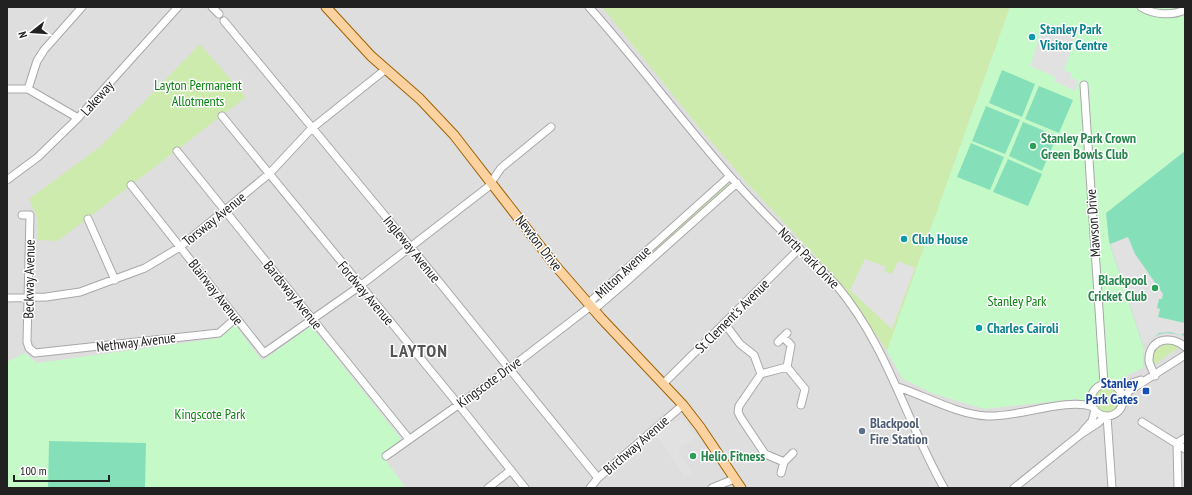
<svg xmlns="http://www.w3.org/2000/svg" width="1192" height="495" viewBox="0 0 1192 495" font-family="'PT Sans Narrow',sans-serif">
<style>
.residential{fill:#dfdede}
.grass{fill:#ceebae}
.park{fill:#c5fac8}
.pitch{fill:#85e0ba}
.parking{fill:#e1e1e1}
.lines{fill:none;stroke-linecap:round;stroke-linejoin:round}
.minor-casing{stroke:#a8a8a8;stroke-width:9}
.major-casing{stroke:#9e6300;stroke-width:11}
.minor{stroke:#fff;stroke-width:7}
.major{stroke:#fdd2a1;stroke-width:9}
.culture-dot{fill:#0f9aa8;stroke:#fff;stroke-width:1.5}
.leisure-dot{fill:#2e9e5b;stroke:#fff;stroke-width:1.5}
.transit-dot{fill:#1a4fb4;stroke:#fff;stroke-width:1.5}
.service-dot{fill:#5c6f8a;stroke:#fff;stroke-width:1.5}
.labels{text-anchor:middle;stroke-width:3;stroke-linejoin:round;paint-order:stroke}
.culture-label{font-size:14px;font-weight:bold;fill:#0d838f;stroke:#fff;text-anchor:start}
.park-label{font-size:14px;fill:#0b8310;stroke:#fff}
.street-label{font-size:14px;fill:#212121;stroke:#fff}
.leisure-label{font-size:14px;font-weight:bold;fill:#27864d;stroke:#fff;text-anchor:start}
.transit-label{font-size:14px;font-weight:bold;fill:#164399;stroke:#fff;text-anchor:end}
.service-label{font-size:14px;font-weight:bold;fill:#4e5e75;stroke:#fff;text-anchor:start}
.district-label{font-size:18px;font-weight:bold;letter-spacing:1px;fill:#545454;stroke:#fff}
</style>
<rect width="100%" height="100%" fill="#f1eee7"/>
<!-- residential -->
<path class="residential" d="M7 7H1185V488H7Z"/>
<!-- grass -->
<path class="grass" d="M602 7H1010L887 351 845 288 747 183 703 132Z
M200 44 246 97 58 241 38 240V220L29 199 101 146Z
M725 180 732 188 602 304 595 297Z
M1173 343 1179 347 1154 365C1148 352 1161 344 1173 343Z
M1094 400a13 13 0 1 1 26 0a13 13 0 1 1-26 0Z"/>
<!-- park -->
<path class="park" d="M1010 7H1185V151L1106 213 1109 241 1143 346V368L1125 376 1126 382H1100L1094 388 1088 403 1077 399 984 409 932 393 903 379 887 351Z
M235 325 262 361 311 326 401 439 382 456 406 488H7V362L25 353 37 363 220 338Z"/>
<!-- pitch -->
<path class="pitch" d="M1002 70 1035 84 1022 117 989 103Z
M1039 86 1073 100 1059 133 1025 119Z
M986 106 1020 120 1005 154 972 141Z
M1023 122 1057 136 1042 171 1009 156Z
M971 143 1004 157 990 190 957 177Z
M1185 151V336C1164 331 1159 331 1143 346L1109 241 1106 213Z
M1008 159 1042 174 1028 206 993 192Z
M49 441 146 443 145 488H48Z"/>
<!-- parking -->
<path class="parking" d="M1054 25 1069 30 1074 42 1064 70 1072 73 1070 77 1079 81 1075 91 1054 81 1055 77 1030 66 1043 27Z
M1128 237 1135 254 1163 294 1162 299H1159L1157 308 1160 309 1158 317 1185 323V332L1181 335 1170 332 1159 333 1143 346 1110 244Z
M865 259 886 267 884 271 892 274 898 261 915 268 892 329 850 290Z
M682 418 697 437 678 449 692 472 685 477 656 436Z"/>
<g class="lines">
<!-- minor casing -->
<g class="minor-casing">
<path id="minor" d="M212 7 219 14
M589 7C638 62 681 120 729 175 763 214 801 250 837 286 888 347 906 421 944 488
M1141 7C1154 15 1171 16 1185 10
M224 21 410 246 598 478
M1084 85 1104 384
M7 89H28L78 118
M28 89 37 61 44 50 82 7
M222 116 458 404 525 488
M177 151 409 439
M7 180 38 157 78 118 178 7
M131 185 264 353 360 286 488 187 501 168 551 127
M22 215H30L27 342 29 348 35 353 219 333 236 318
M88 219 115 280
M7 298 46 297 80 292 145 268 180 247 269 174 311 129 386 69
M591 306H598L627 281 737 183
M591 306 592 300 730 176
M725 324 740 344 754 355 761 374 739 406 738 412 741 418 765 454 784 462
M783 337 791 345 787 367
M778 342 787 333
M761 374 787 367 805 389 801 405
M1155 376C1153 371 1150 366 1149 361 1148 339 1171 334 1185 347
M664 383 799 249
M1091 400a16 16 0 1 1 32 0a16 16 0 1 1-32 0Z
M1114 386 1129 384 1141 380
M898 387C925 396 959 415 987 416 1017 418 1067 397 1093 407
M1123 401 1129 391 1185 355
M1107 416 1112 488
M1142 422 1185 449
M1083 431 1092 421 1095 410
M1177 443 1178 488
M1177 443 1185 438
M386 456 509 369 591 306
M781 473 784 462 793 453
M488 488 511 470
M590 488 598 478 683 405
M712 488 734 479
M1014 488 1081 434 1098 423 1105 416"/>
</g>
<!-- major casing -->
<g class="major-casing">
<path id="major" d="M326 7 371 56 420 99 454 135 554 264 601 318 683 405 700 427 741 488"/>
</g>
<!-- minor -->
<use href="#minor" class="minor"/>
<!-- major -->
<use href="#major" class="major"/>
</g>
<!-- markers -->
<g class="culture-dot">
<circle cx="1032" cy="37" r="4"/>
<circle cx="904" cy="239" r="4"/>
<circle cx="979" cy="328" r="4"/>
</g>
<g class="leisure-dot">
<circle cx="1033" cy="146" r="4"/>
<circle cx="1155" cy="288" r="4"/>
<circle cx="693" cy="456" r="4"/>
</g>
<rect class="transit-dot" x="1142" y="387" width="8" height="8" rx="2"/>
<circle class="service-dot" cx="862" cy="431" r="4"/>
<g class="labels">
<!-- culture labels -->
<g class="culture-label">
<text x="1040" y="34">Stanley Park<tspan x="1040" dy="16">Visitor Centre</tspan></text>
<text x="912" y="244">Club House</text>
<text x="987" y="333">Charles Cairoli</text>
</g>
<!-- park labels -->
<g class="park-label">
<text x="198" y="90">Layton Permanent<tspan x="198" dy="16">Allotments</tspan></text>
<text x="1017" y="306">Stanley Park</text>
<text x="210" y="419">Kingscote Park</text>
</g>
<!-- street labels -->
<g class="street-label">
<text transform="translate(97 98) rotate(-48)" y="5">Lakeway</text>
<text transform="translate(214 219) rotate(-39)" y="5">Torsway Avenue</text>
<text transform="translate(1093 223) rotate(-94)" y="5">Mawson Drive</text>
<text transform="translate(539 243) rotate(52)" y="5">Newton Drive</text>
<text transform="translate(412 249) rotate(51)" y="5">Ingleway Avenue</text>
<text transform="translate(809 258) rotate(45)" y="5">North Park Drive</text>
<text transform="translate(623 272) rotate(-43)" y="5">Milton Avenue</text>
<text transform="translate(29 279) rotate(-89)" y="5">Beckway Avenue</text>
<text transform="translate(216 292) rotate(52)" y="5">Blairway Avenue</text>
<text transform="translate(366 293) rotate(50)" y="5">Fordway Avenue</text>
<text transform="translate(293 295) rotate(51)" y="5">Bardsway Avenue</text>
<text transform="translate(732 316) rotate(-45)" y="5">St Clement's Avenue</text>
<text transform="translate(136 342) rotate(-7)" y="5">Nethway Avenue</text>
<text transform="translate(489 382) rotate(-36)" y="5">Kingscote Drive</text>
<text transform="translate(636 445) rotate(-41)" y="5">Birchway Avenue</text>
</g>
<!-- leisure labels -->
<g class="leisure-label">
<text x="1041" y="143">Stanley Park Crown<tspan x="1041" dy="16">Green Bowls Club</tspan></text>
<text x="1147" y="285" text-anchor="end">Blackpool<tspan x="1147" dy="16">Cricket Club</tspan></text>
<text x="701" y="461">Helio Fitness</text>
</g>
<!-- transit labels -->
<g class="transit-label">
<text x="1138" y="388">Stanley<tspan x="1138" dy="16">Park Gates</tspan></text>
</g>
<!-- service labels -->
<g class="service-label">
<text x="870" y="428">Blackpool<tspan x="870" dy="16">Fire Station</tspan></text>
</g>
<!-- district labels -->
<g class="district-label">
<text x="419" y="357">LAYTON</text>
</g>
</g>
<!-- border -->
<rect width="1192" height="495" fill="none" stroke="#212121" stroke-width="16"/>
<!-- north arrow -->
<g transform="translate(32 32) rotate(253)" stroke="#ffffff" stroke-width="3" paint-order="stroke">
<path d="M0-3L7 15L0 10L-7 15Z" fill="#212121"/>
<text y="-6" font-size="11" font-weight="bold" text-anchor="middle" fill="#212121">N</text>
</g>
<!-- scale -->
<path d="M14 475v6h95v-6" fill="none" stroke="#212121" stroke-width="2"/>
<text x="20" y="475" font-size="12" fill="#212121" stroke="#ffffff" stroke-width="3" paint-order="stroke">100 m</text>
</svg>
